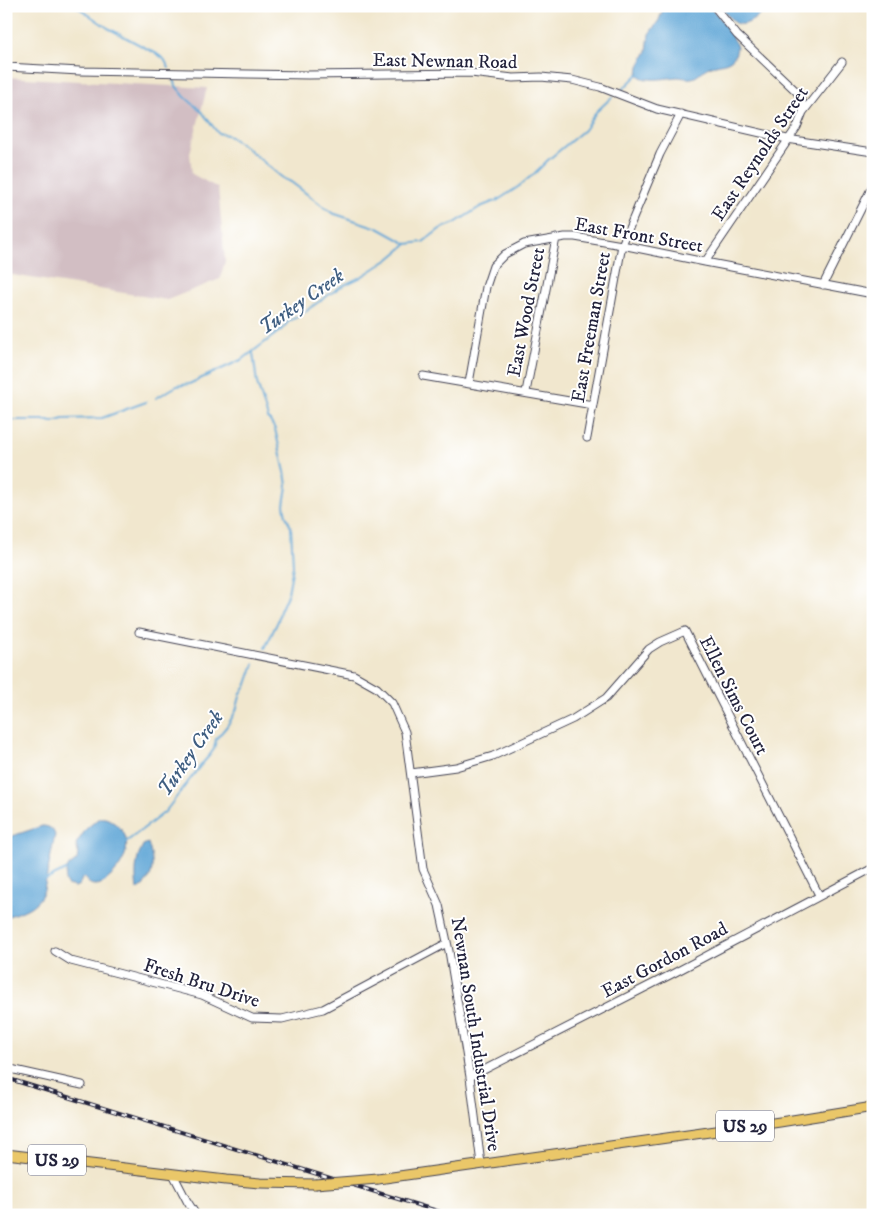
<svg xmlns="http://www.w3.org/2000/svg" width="879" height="1221" viewBox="0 0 879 1221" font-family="'IM FELL DW Pica',serif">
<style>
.industrial{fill:#d2bec3}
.water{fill:#62a7d7;stroke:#426489}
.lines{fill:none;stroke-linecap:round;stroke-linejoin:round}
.stream{stroke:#62a7d7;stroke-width:2}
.minor-casing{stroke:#414051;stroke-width:9}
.major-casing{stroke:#414051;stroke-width:11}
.minor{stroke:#fff;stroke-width:7}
.major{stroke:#eac769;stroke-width:9}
.rail-casing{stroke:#22223b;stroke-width:4}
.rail{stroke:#fff;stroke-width:2;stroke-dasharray:5.5;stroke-linecap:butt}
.major-bridge-casing{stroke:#414051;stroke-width:11;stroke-linecap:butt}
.major-bridge{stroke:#eac769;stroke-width:9}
.labels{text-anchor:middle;stroke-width:4;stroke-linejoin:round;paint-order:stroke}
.shield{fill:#fff;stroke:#646476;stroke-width:1}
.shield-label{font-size:18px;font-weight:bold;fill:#22223b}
.street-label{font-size:19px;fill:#22223b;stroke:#fff}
.water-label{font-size:20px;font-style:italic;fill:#3f5e81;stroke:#fff}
</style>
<rect width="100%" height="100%" fill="#fff"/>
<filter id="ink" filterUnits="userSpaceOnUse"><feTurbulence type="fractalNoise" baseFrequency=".02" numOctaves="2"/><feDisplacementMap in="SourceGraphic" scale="10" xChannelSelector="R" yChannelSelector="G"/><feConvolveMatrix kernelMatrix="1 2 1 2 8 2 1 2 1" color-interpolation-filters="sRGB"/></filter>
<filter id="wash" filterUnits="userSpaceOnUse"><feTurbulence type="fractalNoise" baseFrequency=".0096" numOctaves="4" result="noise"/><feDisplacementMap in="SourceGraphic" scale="20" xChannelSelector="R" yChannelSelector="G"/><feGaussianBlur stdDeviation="1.12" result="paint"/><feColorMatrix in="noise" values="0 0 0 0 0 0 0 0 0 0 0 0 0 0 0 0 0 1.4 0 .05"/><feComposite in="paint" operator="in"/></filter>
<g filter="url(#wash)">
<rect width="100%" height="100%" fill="#f1e7ce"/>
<!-- industrial -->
<path class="industrial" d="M6 77 207 88 190 153 192 174 218 188 225 261 220 279 167 300 6 274Z"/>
<!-- water -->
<path class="water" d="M664 6H708C720 14 729 33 737 46 736 66 721 62 709 67 702 70 700 76 692 78 687 79 682 77 677 77 668 78 658 80 649 79 644 79 642 78 638 75L639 66 647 51 649 34 659 20Z
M720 6H773C769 10 764 12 760 15 738 32 735 24 720 6Z
M99 818C106 817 109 819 114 823 136 837 126 864 109 878 105 882 101 885 95 885 89 885 87 881 83 877L79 885 75 887 67 885 65 881 67 868 77 860 78 852 76 844 86 829Z
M42 826C48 826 53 828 55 835L44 890C37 908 23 911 6 917V838Z
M148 843C154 862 156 879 137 890 135 873 135 861 143 845Z"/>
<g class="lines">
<!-- stream -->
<path class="stream" d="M76 6 108 28 157 54 164 59 169 68
M174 78 176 86 185 97 202 112 218 133 227 135 243 145 284 179 291 182 332 213 378 228 407 244
M621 91 638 74
M253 353 257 383 268 418 275 429 285 472 287 486 284 505 286 516 291 527 293 566 288 593 280 611 278 621 265 648
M156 398 177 386 189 384 243 359 281 330 289 321 297 317 340 287 361 277 389 259 407 244 423 242 440 229 455 223 480 207 498 200 518 187 535 173 548 160 584 130 596 112 612 97
M6 420H43L53 422 63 419 102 418 146 402
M126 842 165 812 201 765 209 756 214 749 216 739 227 726 236 711 241 693 247 684 254 664
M45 880 66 870"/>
</g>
</g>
<g filter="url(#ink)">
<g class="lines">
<!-- minor casing -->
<g class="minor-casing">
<path id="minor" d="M714 6 737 35 797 92 802 102 803 112
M6 67 80 71 308 75 471 73 513 78 541 77 572 80 600 87 657 109 787 139 873 152
M705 262 797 127 803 112 842 62
M823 285 873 185
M423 376 593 405
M469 383 486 287 493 266 505 254 524 244 565 237H575L622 245 705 262 873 294
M526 392 556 238
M587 438 622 245 660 154 681 114
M139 632 354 675 377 688 392 703 405 732 423 869 439 905 449 951 470 1077 481 1164
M411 773 456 767 493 756 573 719 606 698 649 649 660 642 685 631 819 895
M55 951 71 961 202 995 252 1018 282 1019 323 1009 447 943
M6 1068 82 1085
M470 1077 672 974 873 868
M173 1174 187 1201 196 1215"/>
</g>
<!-- major casing -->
<g class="major-casing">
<path id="major" d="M6 1154 226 1180 260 1183 315 1184
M378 1179 780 1122 873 1107"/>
</g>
<!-- minor -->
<use href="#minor" class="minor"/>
<!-- major -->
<use href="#major" class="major"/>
<!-- rail casing -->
<g class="rail-casing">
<path id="rail" d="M6 1078 450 1215"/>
</g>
<!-- rail -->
<use href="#rail" class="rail"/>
<!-- major-bridge casing -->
<g class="major-bridge-casing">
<path id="major-bridge" d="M315 1184 378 1179"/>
</g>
<!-- major-bridge -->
<use href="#major-bridge" class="major-bridge"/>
</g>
</g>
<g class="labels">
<!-- shield labels -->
<g class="shield">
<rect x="716" y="1110.5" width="58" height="31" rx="4"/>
<rect x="28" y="1144.5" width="58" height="31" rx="4"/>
</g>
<g class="shield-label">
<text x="745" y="1132">US 29</text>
<text x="57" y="1166">US 29</text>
</g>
<!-- street labels -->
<g class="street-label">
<text transform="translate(445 60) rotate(1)" y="7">East Newnan Road</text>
<text transform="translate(759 153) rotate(-56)" y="7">East Reynolds Street</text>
<text transform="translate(639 234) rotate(10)" y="7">East Front Street</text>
<text transform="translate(525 312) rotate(-79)" y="7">East Wood Street</text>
<text transform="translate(590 327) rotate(-80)" y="7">East Freeman Street</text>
<text transform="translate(735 695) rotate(63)" y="7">Ellen Sims Court</text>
<text transform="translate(664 959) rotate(-28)" y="7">East Gordon Road</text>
<text transform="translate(202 982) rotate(18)" y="7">Fresh Bru Drive</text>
<text transform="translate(477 1034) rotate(81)" y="7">Newnan South Industrial Drive</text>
</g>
<!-- water labels -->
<g class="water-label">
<text transform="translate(301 301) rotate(-35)" y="7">Turkey Creek</text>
<text transform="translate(190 753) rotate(-55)" y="7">Turkey Creek</text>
</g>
</g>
<!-- margin -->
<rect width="879" height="1221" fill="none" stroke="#fff" stroke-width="25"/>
</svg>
